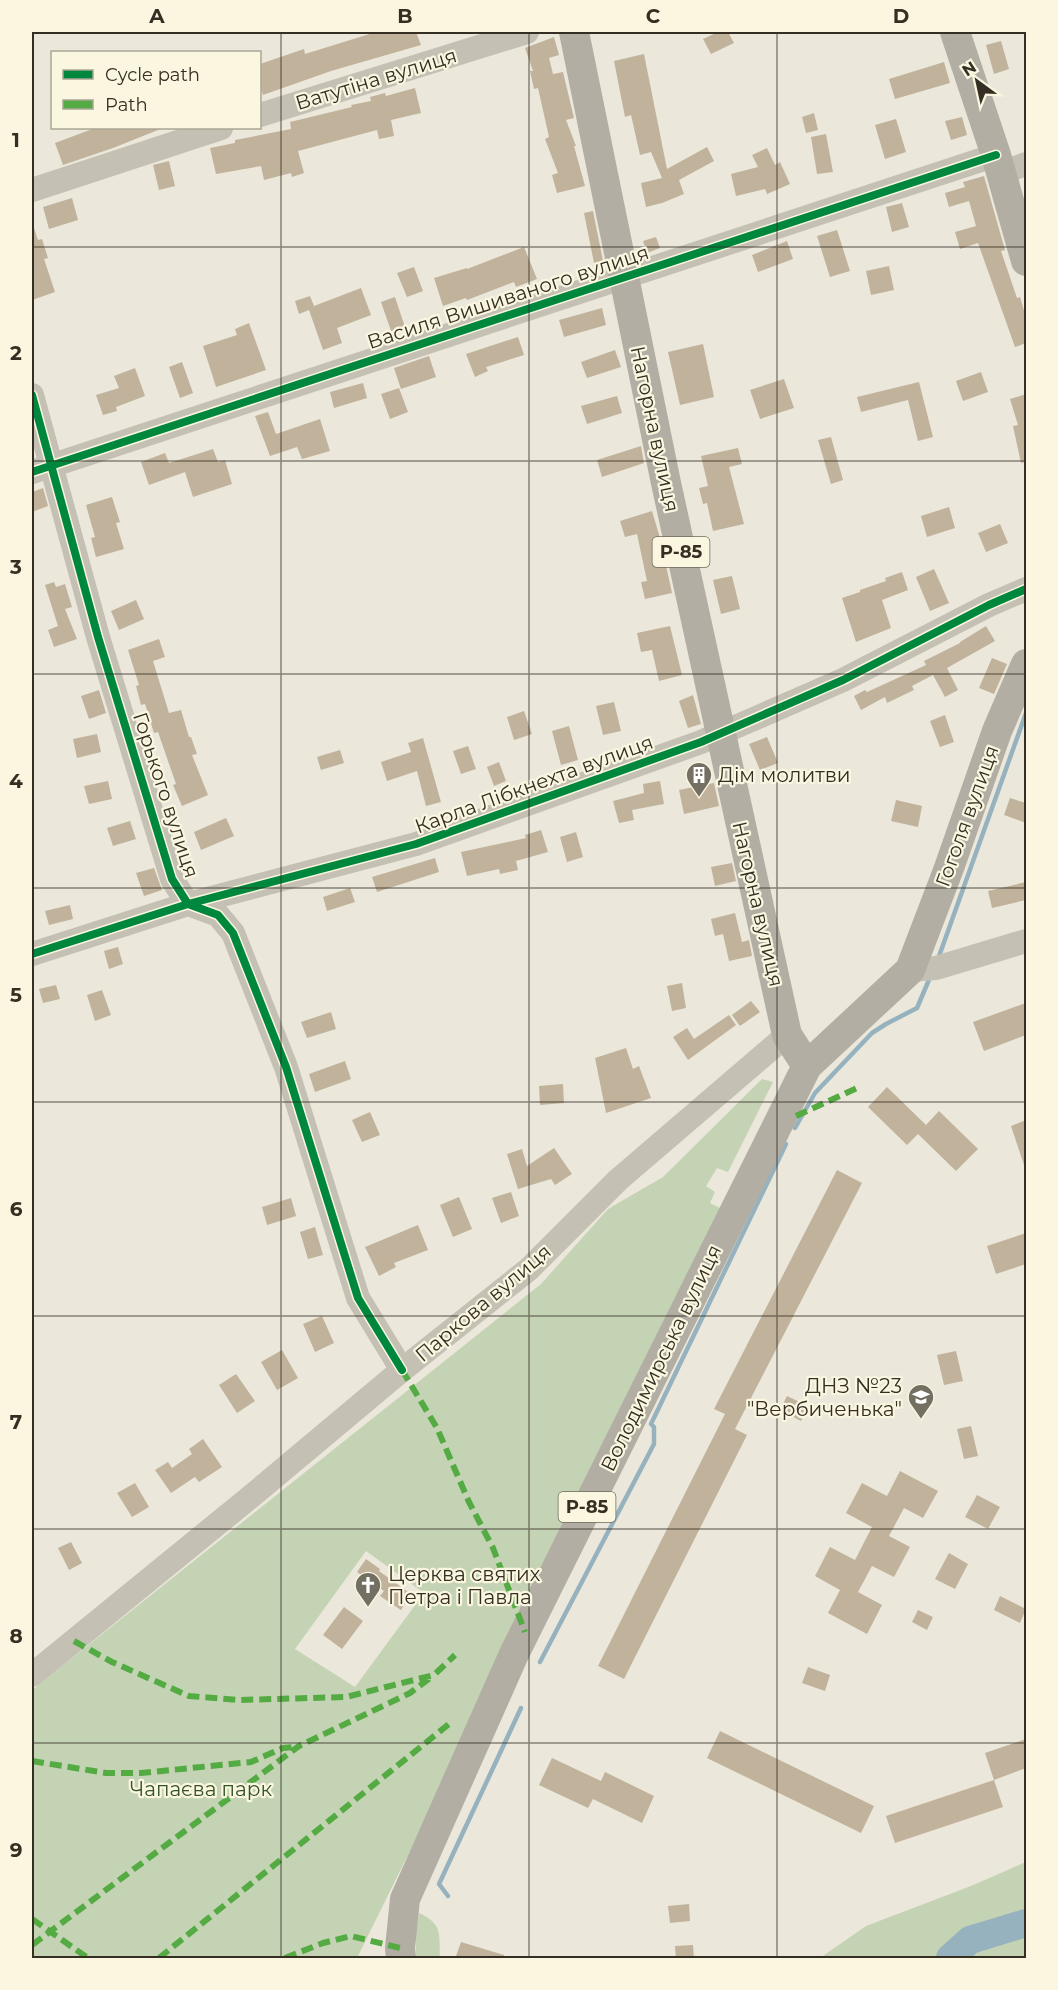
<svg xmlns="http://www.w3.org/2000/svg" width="1058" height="1990" viewBox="0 0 1058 1990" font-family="Montserrat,sans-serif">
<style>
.green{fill:#c4d3b3;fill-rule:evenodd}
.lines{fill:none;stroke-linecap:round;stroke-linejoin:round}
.stream{stroke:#96b2be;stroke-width:4.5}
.river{stroke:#96b2be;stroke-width:28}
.building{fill:#c1b29b}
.minor{stroke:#c4c0b4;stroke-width:24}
.major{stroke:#b2aea4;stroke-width:30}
.quiet{stroke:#54ab43;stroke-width:6;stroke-dasharray:12 6;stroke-linecap:butt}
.cycleway-casing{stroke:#faf6e0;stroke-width:11}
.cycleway{stroke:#00873e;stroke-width:8}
.grid{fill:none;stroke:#342e23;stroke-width:1.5;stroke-opacity:0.55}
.labels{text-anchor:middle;stroke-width:4.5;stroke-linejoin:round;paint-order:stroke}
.shield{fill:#faf6e0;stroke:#6f6a5c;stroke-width:1.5}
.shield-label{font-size:18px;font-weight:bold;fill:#342e23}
.street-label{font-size:20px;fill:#342e23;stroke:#faf6e0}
.poi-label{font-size:20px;fill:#342e23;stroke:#faf6e0;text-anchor:start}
.park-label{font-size:20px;fill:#345425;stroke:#faf6e0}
.neatline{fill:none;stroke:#342e23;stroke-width:2}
.grid-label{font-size:20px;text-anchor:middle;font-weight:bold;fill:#342e23}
</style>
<rect width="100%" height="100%" fill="#ebe8db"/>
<!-- green -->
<path class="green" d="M762 1079 773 1082 728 1172 717 1168 706 1186 715 1192 710 1203 726 1211 357 1958H32V1690L541 1284 608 1209 663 1177ZM366 1551 424 1593 355 1687 295 1649Z
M1026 1862V1958H820L866 1926 971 1886Z
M419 1913C443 1924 439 1934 440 1958H416V1931Z"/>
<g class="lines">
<!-- stream -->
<path class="stream" d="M938 959 1026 713
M795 1128 815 1093 872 1033 886 1024 917 1008 931 975
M540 1662 654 1444V1427L651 1424 786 1144
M448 1896 439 1884 521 1708"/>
<!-- river -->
<path class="river" d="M950 1958 970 1940 1026 1923"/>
</g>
<!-- building -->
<path class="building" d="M376 32H416L421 45 331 71 263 95 260 85V64L304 49 305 54Z
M718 32H728L734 43 711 54 703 39Z
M554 37 559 55 549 58 553 74 563 72 574 118 566 120 576 146H574L585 186 557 193 552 175 558 173 545 139 549 137 538 88 534 89 530 71H533L525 48Z
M1001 41 1009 69 994 74 986 45Z
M644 54 667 169 707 147 714 161 679 180 684 194 662 203 646 207 641 183 662 178 651 152 640 155 631 115 625 117 614 61Z
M944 62 950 83 895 99 889 79Z
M415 88 421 113 391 120 394 136 379 139 377 130 298 151 304 173 292 177 291 173 264 180 261 166 216 174 210 148 235 143V140L291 129 290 122 352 107 351 105 371 101 370 97 385 93 386 96Z
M814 113 818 130 806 133 802 117Z
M962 117 967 135 951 140 945 121Z
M896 119 906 152 885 159 875 125Z
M95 128H163L113 148 63 165 55 143Z
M826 134 833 172 817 174 811 137Z
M767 148 775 165 780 162 790 184 767 194 765 189 736 196 731 174 758 167 752 155Z
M169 161 175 186 159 190 153 165Z
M984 176 1005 250 1001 251 1017 298 1020 297 1026 317V343L1015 347 978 243 960 249 955 232 976 226 969 201 949 207 945 193 965 187 963 182Z
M72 198 78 220 49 229 43 207Z
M902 203 909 227 892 232 886 207Z
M593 211 603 261 594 263 584 213Z
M32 228H34L38 240 42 239 48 258 44 259 55 292 32 300Z
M837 230 850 271 830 277 817 236Z
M656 237 660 248 647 253 643 241Z
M787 241 793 259 758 272 752 255Z
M524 247 537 279 516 287 514 282 467 300 466 298 443 306 434 278 467 268V269Z
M889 266 894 290 871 295 866 271Z
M414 267 423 291 407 297 397 273Z
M361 288 371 315 337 328 342 343 323 350 309 310 299 314 295 301 310 296 314 306Z
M395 297 405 327 391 331 381 302Z
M602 308 606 325 564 337 559 320Z
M249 323 266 370 216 387 203 346 237 335 235 329Z
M518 337 524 355 486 367 488 371 475 377 466 354Z
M703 344 714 397 680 405 668 352Z
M615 350 621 367 587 378 581 362Z
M429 356 436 377 401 389 394 368Z
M182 362 193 393 180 398 169 367Z
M135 368 145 396 116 407 117 411 103 415 96 395 119 388 114 376Z
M981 372 988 392 963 401 956 381Z
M784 379 794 408 760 419 750 390Z
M919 382 933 437 918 441 908 400 861 412 857 397Z
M363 383 367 398 334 408 330 392Z
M399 388 408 412 390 419 381 394Z
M1026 394V462L1021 463 1013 426 1018 425 1010 399Z
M617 396 622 413 587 424 581 406Z
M268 412 276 434 320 419 330 451 302 459 297 447 270 456 255 416Z
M831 437 843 480 831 484 818 440Z
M641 446 644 463 602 477 597 460Z
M738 448 742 464 729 467 744 524 713 531 707 503 703 504 699 488 708 486 701 456Z
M213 449 218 462 225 460 232 484 193 497 185 472 149 485 141 462 165 453 169 463Z
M43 488 48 506 32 512V492Z
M112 497 120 522 116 523 124 549 96 557 91 538 95 537 86 505Z
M949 507 955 528 927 537 921 516Z
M652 511 660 538 672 593 645 599 641 582 647 581 637 534 625 537 620 521Z
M1000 524 1008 543 986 552 978 533Z
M934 569 949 603 930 611 916 577Z
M902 572 908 590 882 600 891 628 856 642 842 598 860 592V590L886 581 885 578Z
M732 576 740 609 721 614 713 580Z
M54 582 56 587 65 584 72 607 65 609 77 639 54 647 48 630 58 626 45 585Z
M136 600 144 619 119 630 111 611Z
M670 626 682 675 659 681 652 650 641 652 637 633Z
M986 626 995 641 947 668 958 690 945 697 933 675 912 686 914 690 887 703 885 697 861 710 854 696 865 690 867 692 926 665 924 661 960 643V642Z
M159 639 165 657 153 661 169 713 181 710 189 737H191L197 754 192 755 208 795 182 806 173 785 176 784 158 732 154 733 145 704 141 705 136 686 139 685 128 650Z
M992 658 1007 664 994 694 979 688Z
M99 690 106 713 89 719 81 696Z
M693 695 701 724 688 728 679 701Z
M614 702 621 731 603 735 596 706Z
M524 711 532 734 514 740 507 717Z
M945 715 954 742 940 747 930 721Z
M569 726 578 760 561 765 552 731Z
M97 734 101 752 77 758 73 739Z
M767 737 778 763 760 770 749 744Z
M423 738 441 802 426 806 417 771 387 781 381 762 411 752 408 743Z
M468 746 476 769 461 774 453 751Z
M340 750 344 763 321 770 317 757Z
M499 762 506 781 494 786 487 767Z
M108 781 112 799 89 804 84 786Z
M660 781 664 804 632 810 634 820 619 823 613 801 644 793 643 784Z
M714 783 719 806 684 814 679 790Z
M1010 798 1026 803V823L1004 815Z
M896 800 922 806 918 827 891 821Z
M226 818 234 836 201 850 194 832Z
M130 821 136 839 113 846 107 828Z
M541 830 548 852 516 861 518 870 500 874 499 869 467 876 461 852 526 838 525 835Z
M576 832 583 857 567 862 560 837Z
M435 858 439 872 377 892 372 877Z
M732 863 736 881 715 886 711 867Z
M154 868 162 890 144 896 136 873Z
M1026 882V900L992 908 988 891Z
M350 888 355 902 327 911 323 897Z
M70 905 73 919 49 925 45 911Z
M735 913 742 942 749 940 752 956 729 961 723 934 715 936 711 919Z
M118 947 123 964 109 969 104 951Z
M682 983 686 1008 672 1011 667 986Z
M56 985 60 999 43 1003 39 989Z
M102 990 111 1015 95 1021 87 995Z
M751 1001 760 1012 740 1026 732 1015Z
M1026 1003V1035L984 1051 973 1022Z
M331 1012 336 1029 307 1038 301 1022Z
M729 1015 736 1025 688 1060 673 1037 687 1028 694 1039Z
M626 1048 633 1069 639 1066 651 1098 606 1113 595 1058Z
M345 1061 351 1079 315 1092 309 1074Z
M563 1084 564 1103 540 1105 539 1086Z
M887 1087 926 1125 939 1111 978 1149 956 1171 918 1134 907 1145 868 1107Z
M370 1112 380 1135 362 1142 352 1120Z
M1026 1120V1164L1024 1165 1011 1126Z
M554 1148 572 1174 555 1185 551 1179 518 1189 507 1154 522 1149 527 1166Z
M837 1170 862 1183 735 1429 747 1435 624 1679 598 1666 725 1414 714 1409Z
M511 1192 519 1216 501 1223 492 1198Z
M459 1197 472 1229 453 1237 440 1205Z
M291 1198 296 1216 267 1225 262 1207Z
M418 1225 428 1250 394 1263 396 1267 379 1276 365 1247Z
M315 1227 323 1255 308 1259 300 1232Z
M1026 1233V1264L996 1274 987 1246Z
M322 1316 334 1343 315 1352 303 1324Z
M282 1350 298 1378 277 1390 261 1362Z
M956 1351 963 1381 944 1385 937 1355Z
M236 1374 255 1401 237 1413 219 1385Z
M787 1396 808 1406 801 1421 780 1410Z
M971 1426 978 1456 964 1459 957 1429Z
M203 1439 222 1467 199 1482 195 1477 171 1493 155 1470 168 1462 172 1468 192 1454 189 1449Z
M900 1471 938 1491 923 1518 904 1508 889 1536 910 1547 894 1577 872 1566 858 1592 882 1605 867 1634 828 1613 840 1590 815 1576 830 1547 855 1560 872 1527 846 1513 862 1483 887 1496Z
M135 1483 149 1507 132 1517 117 1493Z
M977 1495 1000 1507 988 1529 965 1517Z
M71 1542 82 1563 69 1570 58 1548Z
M949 1553 968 1564 955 1589 935 1579Z
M366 1559 380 1569 379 1571 411 1594 401 1610 380 1596 384 1591 357 1572Z
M1000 1596 1026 1609 1020 1623 994 1610Z
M344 1607 363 1621 342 1649 323 1635Z
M918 1610 933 1617 927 1630 912 1622Z
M808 1667 830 1675 825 1691 802 1683Z
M720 1731 874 1806 861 1833 707 1758Z
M1026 1739V1768L994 1780 985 1753Z
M552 1758 601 1781 605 1772 654 1796 642 1823 593 1799 588 1808 539 1785Z
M994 1780 1003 1807 895 1843 886 1816Z
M689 1904 690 1921 670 1923 668 1906Z
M461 1942 504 1955V1959H455Z
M693 1945 694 1959H676L675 1946Z"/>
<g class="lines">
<!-- minor -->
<path class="minor" d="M260 115 527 32
M1001 173 1026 164
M32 190 221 128
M32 395 98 637 172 879 188 904 218 915 233 933 286 1067 358 1298 402 1370
M32 472 996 155
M32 954 188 904 416 844 701 742 843 680 989 605 1026 589
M910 970 936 968 1026 941
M32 1675 254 1494 402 1370 529 1269 618 1180 787 1035"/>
<!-- major -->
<path class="major" d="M574 32 666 483 787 1035 807 1066
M955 32 996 155 1026 261
M401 1958 400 1948 405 1899 514 1654 807 1066 910 970 949 868 997 731 1026 664"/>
<!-- quiet -->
<path class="quiet" d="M796 1116 857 1088
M402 1370 437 1428 469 1502 493 1548 525 1632
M74 1641 112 1662 189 1696 237 1700 346 1697 434 1675 455 1655
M32 1761 106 1773H141L251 1762 283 1748 293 1747
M32 1919 88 1958
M32 1945 299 1746 410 1693 434 1675
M159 1958 449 1724
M285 1958 323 1943 351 1936 400 1948"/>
<!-- cycleway casing -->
<g class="cycleway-casing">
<path id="cycleway" d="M32 395 98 637 172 879 188 904 218 915 233 933 286 1067 358 1298 402 1370
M32 472 996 155
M32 954 188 904 416 844 701 742 843 680 989 605 1026 589"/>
</g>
<!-- cycleway -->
<use href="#cycleway" class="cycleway"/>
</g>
<!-- grid -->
<path class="grid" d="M281 32V1958M529 32V1958M777 32V1958M32 247H1026M32 461H1026M32 674H1026M32 888H1026M32 1102H1026M32 1316H1026M32 1529H1026M32 1743H1026"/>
<!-- icons -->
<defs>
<g id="building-pin" transform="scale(1.35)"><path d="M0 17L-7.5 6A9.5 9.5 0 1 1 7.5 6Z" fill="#746f63" stroke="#faf6e0"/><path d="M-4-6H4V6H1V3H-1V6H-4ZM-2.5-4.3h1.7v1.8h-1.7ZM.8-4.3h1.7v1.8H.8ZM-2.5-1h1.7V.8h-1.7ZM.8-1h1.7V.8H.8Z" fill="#fff"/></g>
<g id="school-pin" transform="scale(1.35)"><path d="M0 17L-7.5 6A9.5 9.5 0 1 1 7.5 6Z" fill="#746f63" stroke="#faf6e0"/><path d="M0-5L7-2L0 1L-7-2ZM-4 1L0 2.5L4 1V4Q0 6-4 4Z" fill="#fff"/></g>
<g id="church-pin" transform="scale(1.35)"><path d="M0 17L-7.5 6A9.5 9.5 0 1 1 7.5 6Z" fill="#746f63" stroke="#faf6e0"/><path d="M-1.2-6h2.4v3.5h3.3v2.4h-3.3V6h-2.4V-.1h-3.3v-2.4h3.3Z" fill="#fff"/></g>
</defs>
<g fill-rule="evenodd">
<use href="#building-pin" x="699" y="775"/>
<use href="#school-pin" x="921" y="1397"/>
<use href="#church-pin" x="368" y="1585"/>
</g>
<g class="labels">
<!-- shield labels -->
<g class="shield">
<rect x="652.5" y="537" width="57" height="30" rx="4.5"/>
<rect x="558.5" y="1492" width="57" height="30" rx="4.5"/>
</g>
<g class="shield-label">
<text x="681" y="558">Р-85</text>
<text x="587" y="1513">Р-85</text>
</g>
<!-- street labels -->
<g class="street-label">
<text transform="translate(376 79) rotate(-17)" y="7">Ватутіна вулиця</text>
<text transform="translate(508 297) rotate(-18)" y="7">Василя Вишиваного вулиця</text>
<text transform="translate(655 429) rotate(78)" y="7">Нагорна вулиця</text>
<text transform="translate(534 784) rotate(-20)" y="7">Карла Лібкнехта вулиця</text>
<text transform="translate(166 795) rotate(72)" y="7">Горького вулиця</text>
<text transform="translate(967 816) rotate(-70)" y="7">Гоголя вулиця</text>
<text transform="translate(758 904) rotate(77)" y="7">Нагорна вулиця</text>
<text transform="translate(483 1303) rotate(-40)" y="7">Паркова вулиця</text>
<text transform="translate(661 1358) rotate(-64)" y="7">Володимирська вулиця</text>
</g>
<!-- poi labels -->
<g class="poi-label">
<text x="718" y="782">Дім молитви</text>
<text x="902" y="1393" text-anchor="end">ДНЗ №23<tspan x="902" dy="23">"Вербиченька"</tspan></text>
<text x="388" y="1581">Церква святих<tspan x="388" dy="23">Петра і Павла</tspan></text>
</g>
<!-- park labels -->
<g class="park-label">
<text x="201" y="1796">Чапаєва парк</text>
</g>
</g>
<!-- border -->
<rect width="1058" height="1990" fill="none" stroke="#faf6e0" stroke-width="66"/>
<!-- legend -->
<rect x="51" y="51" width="210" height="78" fill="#faf6e0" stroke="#aba694" stroke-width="1.5"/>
<rect x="63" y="70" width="30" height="9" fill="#00873e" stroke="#aba694" stroke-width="1.5"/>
<text x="105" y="81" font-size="18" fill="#342e23">Cycle path</text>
<rect x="63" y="100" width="30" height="9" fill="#54ab43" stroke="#aba694" stroke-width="1.5"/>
<text x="105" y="111" font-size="18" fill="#342e23">Path</text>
<!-- north arrow -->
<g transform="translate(977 81) rotate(327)" stroke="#faf6e0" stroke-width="4.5" paint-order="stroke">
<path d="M0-4.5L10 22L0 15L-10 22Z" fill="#342e23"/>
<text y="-9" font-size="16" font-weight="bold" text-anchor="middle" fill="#342e23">N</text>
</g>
<rect x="33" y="33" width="992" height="1924" class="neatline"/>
<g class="grid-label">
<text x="157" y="23">A</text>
<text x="405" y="23">B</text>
<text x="653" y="23">C</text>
<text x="901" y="23">D</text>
<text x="16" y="147">1</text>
<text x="16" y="360">2</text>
<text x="16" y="574">3</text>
<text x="16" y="788">4</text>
<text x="16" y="1002">5</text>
<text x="16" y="1216">6</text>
<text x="16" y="1429">7</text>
<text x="16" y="1643">8</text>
<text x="16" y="1857">9</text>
</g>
</svg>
